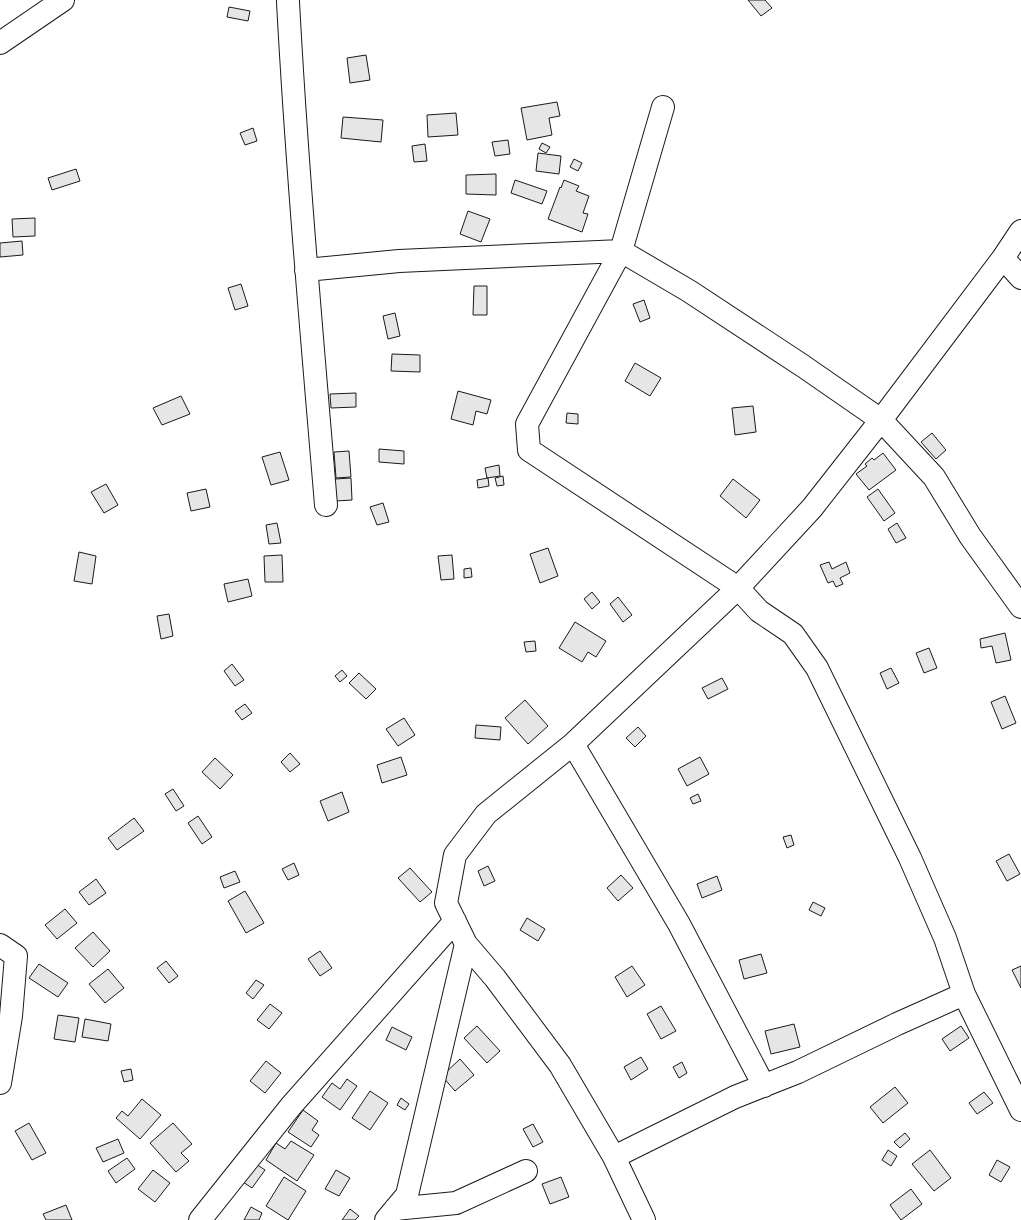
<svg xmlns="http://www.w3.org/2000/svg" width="1021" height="1220" viewBox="0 0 1021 1220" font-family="Ubuntu,sans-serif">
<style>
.building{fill:#e6e6e6;stroke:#1a1a1a}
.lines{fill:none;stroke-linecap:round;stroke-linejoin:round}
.minor-casing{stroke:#1a1a1a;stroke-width:24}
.minor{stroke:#fff;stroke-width:22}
</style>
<rect width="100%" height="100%" fill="#fff"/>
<!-- building -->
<path class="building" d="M748 0H765L772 8 761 16Z
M229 7 250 11 248 21 227 17Z
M366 55 370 80 350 83 347 58Z
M557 102 560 116 549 118 552 135 527 140 521 108Z
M456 113 458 135 428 137 427 115Z
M343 117 383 120 381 142 341 138Z
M253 128 257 141 245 145 240 133Z
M508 140 510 154 495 156 492 142Z
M542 143 550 147 546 153 539 149Z
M425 144 427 161 414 162 412 146Z
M538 153 561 156 559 174 536 171Z
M574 159 582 163 578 171 570 167Z
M76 169 80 181 52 190 48 178Z
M496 174V195L466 194V175Z
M515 180 547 191 542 204 511 193Z
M564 180 579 186 576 191 589 196 583 213 588 214 582 232 548 219 560 187 561 188Z
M468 211 490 219 481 242 460 234Z
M35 218V236L13 237 12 219Z
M22 241 23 255 0 257V243Z
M241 284 248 306 235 310 228 288Z
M474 286H487V315H473Z
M644 300 650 318 640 322 633 304Z
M395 313 400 336 388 339 383 316Z
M392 354 420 355V372L391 371Z
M635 363 661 378 650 396 625 381Z
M458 391 491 400 487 414 476 411 473 425 451 419Z
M356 393V407L331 408 330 394Z
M181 396 190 414 162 425 153 408Z
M753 406 756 432 735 435 732 408Z
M567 413 578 414V424L566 423Z
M932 433 946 450 936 459 921 442Z
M379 449 404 451V464L379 462Z
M349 451 351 477 336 478 334 452Z
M280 452 289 480 271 485 262 457Z
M883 453 896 470 869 490 856 474 867 466 865 464 872 458 874 460Z
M499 465 500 476 487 478 485 468Z
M503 476 504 485 497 486 495 478Z
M351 478 352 500 336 501 335 479Z
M488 478 489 486 478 488 477 480Z
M733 479 760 500 746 518 720 496Z
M106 484 118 505 104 513 91 492Z
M206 489 210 507 191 511 187 493Z
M878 489 895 513 884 521 867 497Z
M383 503 389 522 377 525 370 507Z
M277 523 281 543 269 544 266 525Z
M897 523 906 538 896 543 888 529Z
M548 548 558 576 540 583 530 554Z
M79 552 96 556 92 584 74 581Z
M282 555 283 582H265L264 556Z
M452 555 454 579 441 580 438 556Z
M829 562 832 569 846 562 850 573 840 578 843 584 836 587 833 581 828 583 820 565Z
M471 568 472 577 464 578V569Z
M248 579 252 596 228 602 224 584Z
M592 592 600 602 592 609 584 599Z
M618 597 632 615 623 622 610 604Z
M169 614 173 636 161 639 157 616Z
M575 622 606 641 596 657 588 652 582 662 559 648Z
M1005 633 1011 660 996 663 992 646 981 648 980 639Z
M535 641 536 651 526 652 524 642Z
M929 648 937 668 924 673 916 653Z
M232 664 244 680 235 686 224 671Z
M891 668 899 683 887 689 880 673Z
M342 670 347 676 340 682 335 676Z
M359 673 376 689 366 699 349 683Z
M722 678 728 689 708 699 702 688Z
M1005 696 1016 723 1002 729 991 702Z
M525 700 548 726 528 744 505 718Z
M245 704 252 713 242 720 235 711Z
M404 718 415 735 398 746 386 729Z
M476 725 501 727 500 740 475 738Z
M638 727 646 736 635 747 626 738Z
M290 753 300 764 290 772 281 762Z
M401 757 407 775 382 783 377 765Z
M700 757 709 774 687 786 678 769Z
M215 758 233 775 220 789 202 772Z
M173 789 184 806 176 811 165 794Z
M342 792 349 812 328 821 320 801Z
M698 794 701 801 693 804 690 798Z
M198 816 212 837 202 844 188 823Z
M134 818 144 831 117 850 108 838Z
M791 835 794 845 787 848 783 837Z
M1009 854 1020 874 1007 881 996 861Z
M294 863 299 875 288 880 282 869Z
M488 866 495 881 484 886 478 871Z
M410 868 432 892 420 902 398 878Z
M235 871 240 882 224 888 220 877Z
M621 875 633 888 618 901 607 888Z
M717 876 722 890 702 898 697 884Z
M96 879 106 893 89 905 79 892Z
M245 891 264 923 246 933 228 901Z
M813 902 825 908 821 916 809 910Z
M65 909 77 923 57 939 45 925Z
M527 918 545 929 538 941 520 930Z
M93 932 110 951 93 967 75 948Z
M320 951 332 968 320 976 308 959Z
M761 954 767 973 744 979 739 960Z
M166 961 178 976 169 983 157 968Z
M39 964 68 983 58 997 29 978Z
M632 966 645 985 627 997 615 977Z
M1021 966V988L1012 970Z
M108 969 124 988 105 1003 89 984Z
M256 980 264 985 253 999 246 993Z
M270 1004 282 1013 269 1029 257 1020Z
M661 1006 676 1031 661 1039 647 1014Z
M58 1015 79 1018 75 1042 54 1039Z
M85 1019 111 1024 108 1041 82 1037Z
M794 1024 800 1047 771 1054 765 1031Z
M477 1026 500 1051 487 1063 464 1038Z
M961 1026 969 1038 950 1051 942 1039Z
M392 1027 412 1037 406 1050 386 1040Z
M641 1057 648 1069 631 1080 624 1067Z
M460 1059 474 1075 455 1091 442 1076Z
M266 1061 281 1073 265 1093 250 1081Z
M682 1062 687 1073 679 1078 673 1067Z
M131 1069 133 1080 124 1082 121 1071Z
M347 1079 357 1086 340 1110 322 1097 332 1083 340 1089Z
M895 1087 908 1103 883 1123 870 1107Z
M370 1091 388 1103 370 1130 352 1118Z
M984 1092 993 1103 977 1114 969 1103Z
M401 1098 409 1104 405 1110 397 1105Z
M142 1099 161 1115 140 1139 116 1118 122 1111 128 1116Z
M303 1110 318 1121 312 1130 319 1135 311 1147 288 1132Z
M29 1123 46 1153 32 1160 15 1131Z
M173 1123 192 1144 181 1153 189 1161 176 1172 150 1143Z
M533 1124 543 1142 533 1147 523 1129Z
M905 1133 910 1139 900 1148 894 1142Z
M118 1139 124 1153 103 1162 96 1148Z
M291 1141 314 1155 297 1181 266 1160 276 1143 285 1149Z
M888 1150 897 1156 891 1166 882 1160Z
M930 1150 951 1178 934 1191 912 1164Z
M127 1158 135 1169 116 1183 108 1171Z
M997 1160 1010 1167 1001 1182 989 1175Z
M253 1162 265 1170 252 1188 240 1180Z
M153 1170 170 1183 155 1202 138 1189Z
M336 1170 350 1178 339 1196 325 1189Z
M284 1177 306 1191 288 1220 266 1206Z
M561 1177 569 1197 550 1204 542 1184Z
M911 1189 922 1204 901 1220 890 1205Z
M66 1205 72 1220H46L43 1214Z
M251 1207 262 1213 259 1220H244Z
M350 1209 359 1216 355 1220H342Z"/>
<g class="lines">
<!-- minor casing -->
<g class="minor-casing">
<path id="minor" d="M288 2C297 170 312 337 326 505
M0 43 63 0
M663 107 621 251 527 424 529 450 738 588 759 611 793 634 817 668 910 858 945 938 964 994 1021 1110
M1003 258 1021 278
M306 270 399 261 621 251 689 291 803 366 881 420 934 477 970 536 1021 607
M573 744 679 924 764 1086
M0 945 16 956 11 1016 0 1083
M614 1157 735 1097 798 1072 897 1024 964 994
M395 1209 456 1203 526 1171
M200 1220 291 1106 455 921
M386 1220 407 1195 466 944
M644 1220 614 1157 560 1065 495 978 466 944 446 903 455 855 486 814 573 744 738 588 812 508 881 420 1003 258 1021 231"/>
</g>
<!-- minor -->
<use href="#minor" class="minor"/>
</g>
</svg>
